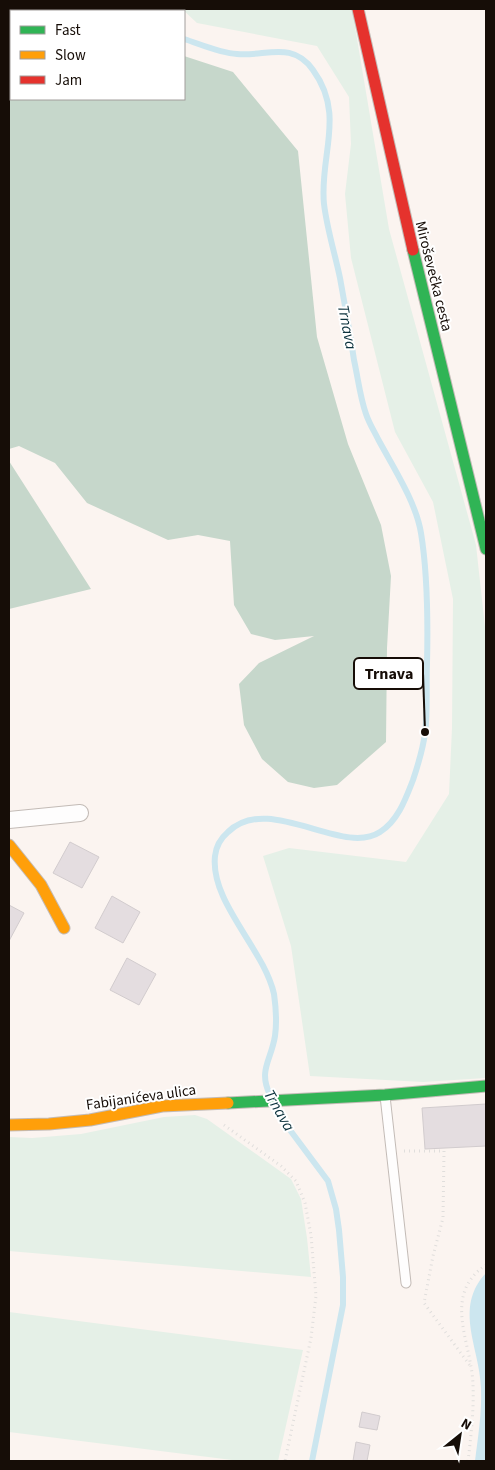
<svg xmlns="http://www.w3.org/2000/svg" width="495" height="1470" viewBox="0 0 495 1470" font-family="'Source Sans 3',sans-serif">
<style>
.green{fill:#e5f0e7}
.forest{fill:#c6d7cb}
.water{fill:#cce6ef}
.lines{fill:none;stroke-linecap:round;stroke-linejoin:round}
.stream{stroke:#cce6ef;stroke-width:6}
.building{fill:#e4dde0;stroke:#d2ccce}
.lane-casing{stroke:#c3bbb6;stroke-width:11}
.street-casing{stroke:#c3bbb6;stroke-width:18}
.fast-casing{stroke:#c3bbb6;stroke-width:13}
.slow-casing{stroke:#c3bbb6;stroke-width:13}
.jam-casing{stroke:#c3bbb6;stroke-width:13}
.path{stroke:#e0dedc;stroke-width:3;stroke-dasharray:1 4;stroke-linecap:butt}
.lane{stroke:#fefdfd;stroke-width:9}
.street{stroke:#fefdfd;stroke-width:16}
.fast{stroke:#30b455;stroke-width:11}
.slow{stroke:#ff9f0a;stroke-width:11}
.jam{stroke:#e5322d;stroke-width:11}
.labels{text-anchor:middle;stroke-width:4;stroke-linejoin:round;paint-order:stroke}
.street-label{font-size:15px;fill:#160d07;stroke:#fff}
.water-label{font-size:16px;font-style:italic;fill:#0d333e;stroke:#fff}
.leader{fill:none;stroke:#160d07;stroke-width:2}
.callout-dot{fill:#160d07;stroke:#fff;stroke-width:2}
.callout{fill:#fff;stroke:#160d07;stroke-width:2}
.callout-label{font-size:16px;text-anchor:middle;font-weight:bold;fill:#160d07}
</style>
<rect width="100%" height="100%" fill="#fbf4f0"/>
<!-- green -->
<path class="green" d="M182 9H352L389 229 476 545 486 636V1078L423 1082 310 1076 291 946 263 856 289 848 406 862 449 794 452 728 453 599 433 502 395 432 351 258 345 194 351 144 349 97 317 46 197 23Z
M195 1115 207 1119 291 1179 301 1199 307 1238 311 1277 9 1251V1137L32 1138 81 1134 164 1117Z
M9 1312 303 1350 278 1461H240L9 1432Z"/>
<!-- forest -->
<path class="forest" d="M11 18V99H184V56L233 72 298 151 317 337 348 444 381 525 391 576 387 648 386 742 337 785 314 788 288 782 262 759 244 725 239 684 259 663 314 636 275 640 251 634 234 605 230 541 198 535 168 540 87 503 55 463 19 446 9 449V19Z
M9 461 91 589 9 609Z"/>
<!-- water -->
<path class="water" d="M486 1273V1461H475C478 1437 482 1413 481 1388 480 1348 453 1308 486 1273Z"/>
<g class="lines">
<!-- stream -->
<path class="stream" d="M147 9V11
M184 39C200 44 219 53 237 54 265 57 292 40 313 70 346 115 319 156 324 204 327 229 335 254 340 278 345 306 350 333 354 360 358 378 360 397 366 414 369 423 374 431 378 439 393 467 416 502 421 533 428 576 428 621 427 664 426 687 428 711 425 733 423 749 418 765 413 780 406 798 398 821 380 832 342 857 269 792 228 832 221 838 216 847 215 856 210 902 264 949 274 994 276 1008 277 1022 275 1036 271 1061 258 1070 270 1095
M276 1106 281 1118 328 1181 336 1209 339 1230 343 1277V1305L312 1461"/>
</g>
<!-- building -->
<path class="building" d="M70 842 99 857 82 888 53 873Z
M112 896 140 912 123 943 95 928Z
M9 905 24 913 9 941Z
M127 958 156 974 139 1005 110 990Z
M486 1104V1146L425 1149 422 1108Z
M362 1412 380 1416 377 1430 359 1427Z
M356 1442 370 1445 367 1461H353Z"/>
<g class="lines">
<!-- lane casing -->
<g class="lane-casing">
<path id="lane" d="M385 1096 406 1283"/>
</g>
<!-- street casing -->
<g class="street-casing">
<path id="street" d="M9 820 80 813"/>
</g>
<!-- fast casing -->
<g class="fast-casing">
<path id="fast" d="M413 250 486 549
M228 1103 385 1095 486 1086"/>
</g>
<!-- slow casing -->
<g class="slow-casing">
<path id="slow" d="M9 845 41 885 64 928
M9 1125 49 1124 90 1120 162 1106 228 1103"/>
</g>
<!-- jam casing -->
<g class="jam-casing">
<path id="jam" d="M358 9 413 250"/>
</g>
<!-- path -->
<path class="path" d="M224 1125 281 1166 296 1181 305 1203 311 1235 316 1296 311 1338 285 1461
M404 1151H444L443 1218 433 1256 424 1303 471 1367
M468 1461C471 1436 474 1411 473 1385 472 1343 441 1295 486 1265"/>
<!-- lane -->
<use href="#lane" class="lane"/>
<!-- street -->
<use href="#street" class="street"/>
<!-- fast -->
<use href="#fast" class="fast"/>
<!-- slow -->
<use href="#slow" class="slow"/>
<!-- jam -->
<use href="#jam" class="jam"/>
</g>
<g class="labels">
<!-- street labels -->
<g class="street-label">
<text transform="translate(434 276) rotate(76)" y="5">Miroševečka cesta</text>
<text transform="translate(141 1097) rotate(-8)" y="5">Fabijanićeva ulica</text>
</g>
<!-- water labels -->
<g class="water-label">
<text transform="translate(348 327) rotate(79)" y="6">Trnava</text>
<text transform="translate(280 1110) rotate(60)" y="6">Trnava</text>
</g>
</g>
<!-- callouts -->
<path class="leader" d="M425 732L423 673"/>
<circle class="callout-dot" cx="425" cy="732" r="5"/>
<rect class="callout" x="354" y="658" width="69" height="31" rx="5"/>
<g class="callout-label">
<text x="389" y="679">Trnava</text>
</g>
<!-- border -->
<rect width="495" height="1470" fill="none" stroke="#160d07" stroke-width="20"/>
<!-- legend -->
<rect x="10" y="10" width="175" height="90" fill="#ffffff" stroke="#a29e9c"/>
<rect x="20" y="26" width="25" height="8" fill="#30b455" stroke="#a29e9c"/>
<text x="55" y="35" font-size="15" fill="#160d07">Fast</text>
<rect x="20" y="51" width="25" height="8" fill="#ff9f0a" stroke="#a29e9c"/>
<text x="55" y="60" font-size="15" fill="#160d07">Slow</text>
<rect x="20" y="76" width="25" height="8" fill="#e5322d" stroke="#a29e9c"/>
<text x="55" y="85" font-size="15" fill="#160d07">Jam</text>
<!-- north arrow -->
<g transform="translate(460 1435) rotate(30)" stroke="#ffffff" stroke-width="4" paint-order="stroke">
<path d="M0-4L9 19L0 12L-9 19Z" fill="#160d07"/>
<text y="-8" font-size="14" font-weight="bold" text-anchor="middle" fill="#160d07">N</text>
</g>
</svg>
